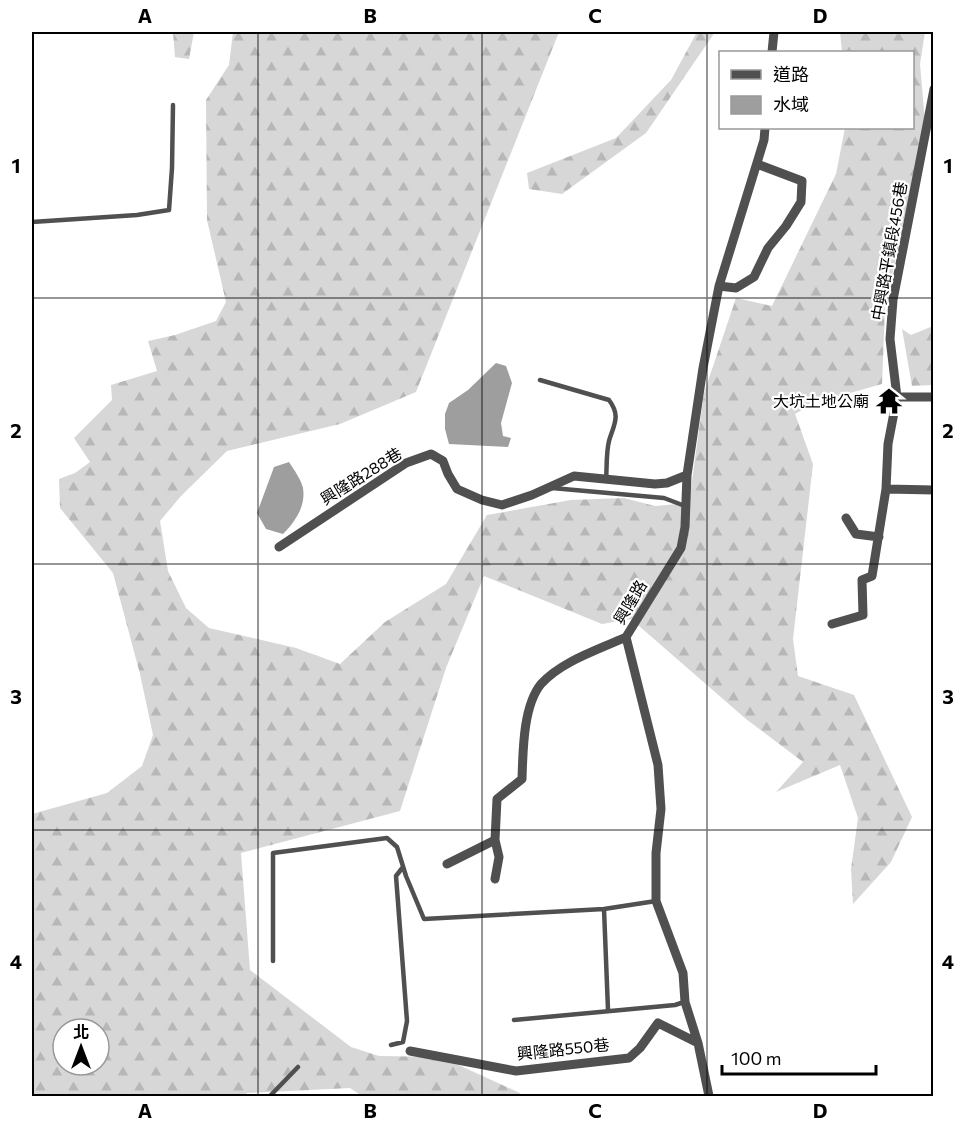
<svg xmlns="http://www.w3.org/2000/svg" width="965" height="1128" viewBox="0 0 965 1128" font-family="Commissioner,'Noto Sans TC',sans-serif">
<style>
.forest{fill:url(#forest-firs);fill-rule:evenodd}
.water{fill:#9e9e9e}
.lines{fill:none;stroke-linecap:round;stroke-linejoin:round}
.service{stroke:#505050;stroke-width:4.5}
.minor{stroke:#505050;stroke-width:9}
.grid{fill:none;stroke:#000;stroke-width:1.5;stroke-opacity:0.55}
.labels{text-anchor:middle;stroke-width:4.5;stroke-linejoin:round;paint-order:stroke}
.street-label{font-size:16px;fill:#000;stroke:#fff}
.poi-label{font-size:16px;fill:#000;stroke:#fff;text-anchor:end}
.neatline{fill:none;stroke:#000;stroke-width:2}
.grid-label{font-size:20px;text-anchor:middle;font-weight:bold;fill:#000}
</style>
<defs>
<pattern id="forest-firs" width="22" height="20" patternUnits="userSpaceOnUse" patternTransform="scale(1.5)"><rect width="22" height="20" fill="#d7d7d7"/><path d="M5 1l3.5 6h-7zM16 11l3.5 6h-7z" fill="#b7b7b7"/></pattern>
</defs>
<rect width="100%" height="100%" fill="#fff"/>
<!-- forest -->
<path class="forest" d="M173 32H194L189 59 175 57Z
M233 32H559L416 392 340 424 227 451 181 496 160 521 168 571 186 608 209 628 296 648 340 664 385 622 446 584 487 515 571 500 624 498 655 506 689 503 704 393 736 298 772 306 836 174 845 128H912V52H842L840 32H925L920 64 925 122 885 308 882 384 814 403 795 414 813 464 793 639 798 676 854 695 912 817 891 862 853 904 851 869 858 818 840 765 776 792 803 762 746 719 631 619 602 624 484 576 446 668 400 811 241 853 250 970 351 1047 379 1056 441 1057 520 1093 519 1096H362L350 1088 247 1093 244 1096H32V814L107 793 142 766 153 735 140 674 113 573 60 508 59 479 75 473 90 462 74 438 112 400 111 385 157 371 148 341 175 335 216 321 226 302 207 220 206 100 229 65ZM63 1029H99V1065H63Z
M697 32H715L646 133 562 194 529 189 527 173 616 138 671 80Z
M933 326V385L912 386 902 329 911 335Z"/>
<!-- water -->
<path class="water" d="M496 363 506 366 512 383 501 423 503 436 511 438 508 447 449 444 445 429V414L449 403 468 390Z
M289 462C294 470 301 479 303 488 306 506 295 522 283 534L266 529 257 513 274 467Z"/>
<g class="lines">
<!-- service -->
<path class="service" d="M32 222 137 215 169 210 172 168 173 105
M540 380 609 400C621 416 614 424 609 441 606 453 607 468 606 480
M552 488 664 498 685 506
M604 909 608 1010
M273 961V853L387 838 397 847 406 876 424 919 604 909 656 901
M514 1020 675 1005 684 1002
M391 1045 403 1042 407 1021 396 876 403 867
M270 1096 298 1067"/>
<!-- minor -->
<path class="minor" d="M772 52 774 32
M719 286 736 288 754 277 768 248 786 226 801 202 802 181 757 164
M897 397H934
M886 489 888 444 897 397 890 339 893 300 934 89
M846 518 856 534 879 537
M279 547 406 463 431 454 443 461 448 474 457 489 482 500 502 505 532 495 574 476 655 484 667 483 687 475
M832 624 863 615 862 580 872 576 886 489 934 490
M447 864 495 840
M495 879 499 857 495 840 497 799 522 779C523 751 523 706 541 684 562 661 598 650 626 637
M410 1051 516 1071 629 1058 640 1048 658 1023 698 1043
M709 1096 698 1043 685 1002 683 973 656 901V853L661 809 658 765 626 637 681 548 685 527 687 475 703 368 719 286 764 140 765 128"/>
</g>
<!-- grid -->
<path class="grid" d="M258 32V1096M482 32V1096M707 32V1096M32 298H934M32 564H934M32 830H934"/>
<!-- icons -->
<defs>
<g id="temple-bare" transform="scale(2.07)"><path d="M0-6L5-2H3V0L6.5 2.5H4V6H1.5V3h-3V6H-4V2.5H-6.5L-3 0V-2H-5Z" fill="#000" stroke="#fff" stroke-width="2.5" paint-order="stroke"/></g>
</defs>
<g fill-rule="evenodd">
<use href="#temple-bare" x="889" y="401"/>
</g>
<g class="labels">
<!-- street labels -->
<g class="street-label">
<text transform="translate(889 251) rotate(-80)" y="6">中興路平鎮段456巷</text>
<text transform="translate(361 476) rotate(-32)" y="6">興隆路288巷</text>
<text transform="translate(630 602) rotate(-59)" y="6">興隆路</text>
<text transform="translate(563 1049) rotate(-6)" y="6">興隆路550巷</text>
</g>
<!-- poi labels -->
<g class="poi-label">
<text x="869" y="407">大坑土地公廟</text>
</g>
</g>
<!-- border -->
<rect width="965" height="1128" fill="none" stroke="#ffffff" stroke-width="66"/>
<!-- legend -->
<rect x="719" y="51" width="195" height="78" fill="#ffffff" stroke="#999999" stroke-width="1.5"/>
<rect x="731" y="70" width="30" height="9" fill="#505050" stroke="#999999" stroke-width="1.5"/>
<text x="773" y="81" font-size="18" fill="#000000">道路</text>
<rect x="731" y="96" width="30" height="18" fill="#9e9e9e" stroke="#999999" stroke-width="1.5"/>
<text x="773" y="111" font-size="18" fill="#000000">水域</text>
<!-- north arrow -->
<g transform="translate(81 1047)"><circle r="28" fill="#ffffff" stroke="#999999" stroke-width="1.5"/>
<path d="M0-4.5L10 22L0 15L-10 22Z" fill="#000000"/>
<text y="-9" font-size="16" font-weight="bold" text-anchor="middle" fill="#000000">北</text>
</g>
<!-- scale -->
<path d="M722 1065v9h154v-9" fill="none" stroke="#000000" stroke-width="3"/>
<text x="731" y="1065" font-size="18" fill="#000000" stroke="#ffffff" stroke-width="4.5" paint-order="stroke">100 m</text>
<rect x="33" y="33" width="899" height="1062" class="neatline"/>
<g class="grid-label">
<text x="145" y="23">A</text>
<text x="370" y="23">B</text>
<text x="595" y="23">C</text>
<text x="820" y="23">D</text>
<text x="16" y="173">1</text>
<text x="948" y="173">1</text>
<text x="16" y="438">2</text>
<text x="948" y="438">2</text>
<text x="16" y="704">3</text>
<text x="948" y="704">3</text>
<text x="16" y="969">4</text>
<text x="948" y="969">4</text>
<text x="145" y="1118">A</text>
<text x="370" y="1118">B</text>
<text x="595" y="1118">C</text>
<text x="820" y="1118">D</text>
</g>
</svg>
